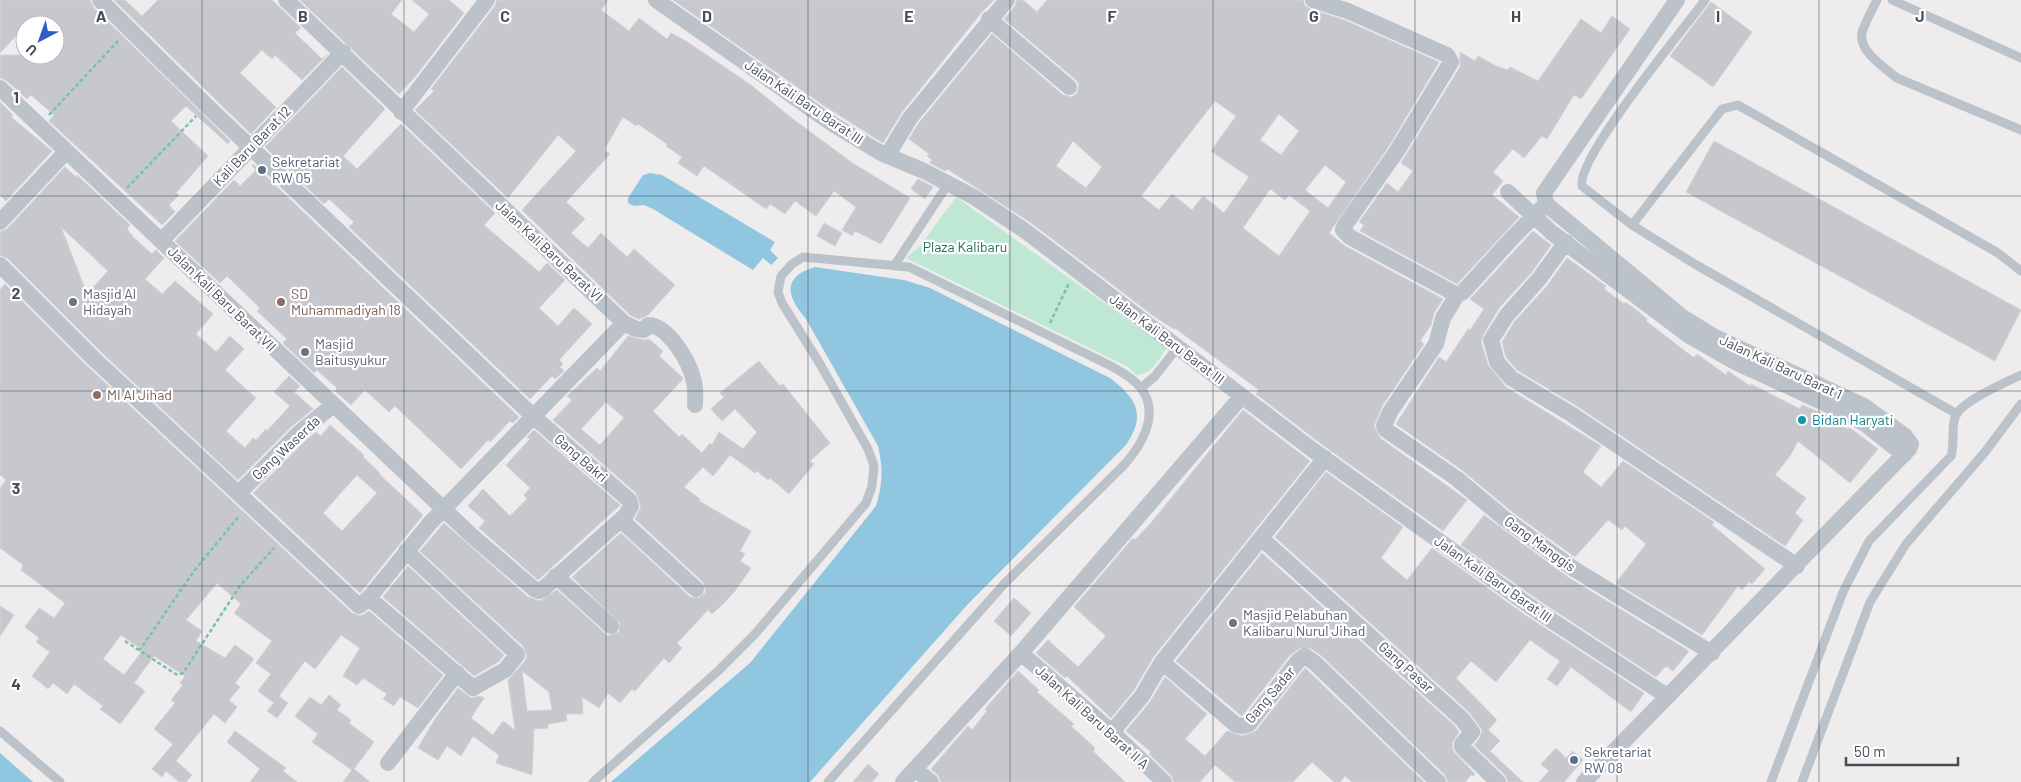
<svg xmlns="http://www.w3.org/2000/svg" width="2021" height="782" viewBox="0 0 2021 782" font-family="Barlow,sans-serif">
<style>
.green{fill:#bfe8d4}
.water{fill:#91c6e0}
.building{fill:#c7c8ce;stroke:#d1d2d7;fill-rule:evenodd}
.lines{fill:none;stroke-linecap:round;stroke-linejoin:round}
.path{stroke:#7bc2a7;stroke-width:2.5;stroke-dasharray:4 2.5;stroke-linecap:butt}
.lane{stroke:#bcc2ca;stroke-width:9}
.street{stroke:#bcc2ca;stroke-width:16}
.grid{fill:none;stroke:#474d57;stroke-width:1;stroke-opacity:0.55}
.service-dot{fill:#5c6f8a;stroke:#fff;stroke-width:2}
.worship-dot{fill:#6b7280;stroke:#fff;stroke-width:2}
.education-dot{fill:#8d6e63;stroke:#fff;stroke-width:2}
.culture-dot{fill:#0f9aa8;stroke:#fff;stroke-width:2}
.labels{text-anchor:middle;stroke-width:4.5;stroke-linejoin:round;paint-order:stroke}
.street-label{font-size:14px;fill:#474d57;stroke:#fff}
.service-label{font-size:14px;fill:#4e5e75;stroke:#fff;text-anchor:start}
.park-label{font-size:14px;fill:#216e51;stroke:#fff}
.worship-label{font-size:14px;fill:#5b616d;stroke:#fff;text-anchor:start}
.education-label{font-size:14px;fill:#785e54;stroke:#fff;text-anchor:start}
.culture-label{font-size:14px;fill:#0d838f;stroke:#fff;text-anchor:start}
.grid-label{font-size:16px;text-anchor:middle;font-weight:bold;fill:#474d57;stroke:#fff;stroke-width:4.5;stroke-linejoin:round;paint-order:stroke}
</style>
<rect width="100%" height="100%" fill="#eeecec"/>
<!-- green -->
<path class="green" d="M956 197 1167 348C1158 360 1152 375 1136 375L1128 367 906 258 920 246Z"/>
<!-- water -->
<path class="water" d="M650 173 662 175 775 242 770 250 778 258 771 265 763 258 753 270 653 209 644 205 634 206 628 203V198L643 175Z
M815 267 904 280 930 288 1110 378C1136 398 1147 414 1126 445L968 604 810 782H611L750 663 876 506C883 484 883 468 878 446L806 319C787 297 781 277 815 267Z
M0 753 33 782H0Z"/>
<!-- building -->
<path class="building" d="M0 0H90L93 7 230 141 228 144 186 106 171 121 208 156 176 193 179 195 169 205 175 212 162 225 49 121 54 115 31 95 27 99 7 81 0 78V55H55V25H34L30 21 0 53Z
M114 0H125L142 16 158 0H272L301 28 295 33 322 59 328 54 302 80 275 55 272 59 262 50 240 73 276 107 251 134Z
M300 0H402L391 14 414 32 429 14 412 0H449L464 13 415 77 399 94Z
M497 0H608L601 10 629 31 639 18 667 39 671 33 686 41 751 85 794 120 854 164 910 198 881 244 855 231 852 236 842 230 856 207 834 191 816 216 795 201 785 214 770 204 766 209 704 166 697 176 678 163 682 157 666 146 667 144 638 124 636 126 623 117 604 150 610 154 566 202 585 219 571 233 588 248 601 233 627 257 634 249 675 285 648 315 639 319 630 315 522 210 576 151 558 135 508 198 415 110 434 91 431 89 495 6Z
M673 0H994L981 13 902 112 883 143 823 105Z
M1017 0H1023L1037 12 1047 0H1303L1305 6 1310 9 1344 20 1439 62 1389 146 1329 233 1345 246 1443 299 1434 313 1431 325 1420 341 1424 344 1382 406 1374 426 1380 438 1467 500 1443 531 1320 443 1256 394 1259 390 1175 328 1174 329 1155 317 1030 222 947 169 945 171 930 163 932 160 927 156 929 154 909 139 918 124 992 34 1063 95 1072 97 1077 93 1079 84 1075 79 1004 19 1015 6ZM1215 101 1236 116 1211 151 1249 177 1224 213 1203 196 1192 210 1172 194 1159 210 1141 196ZM1279 114 1299 131 1281 155 1260 140ZM1073 141 1102 167 1086 188 1056 166ZM1325 165 1346 182 1328 208 1305 190ZM1270 189 1285 200 1289 195 1310 211 1279 256 1243 228Z
M1711 2 1752 32 1713 87 1670 56Z
M1612 16 1630 29 1581 99 1574 95 1547 139 1542 136 1524 158 1513 149 1493 172 1503 181 1492 195 1519 217 1457 284 1360 231 1364 225 1359 222 1387 183 1398 192 1413 171 1401 163 1460 67V52L1475 61 1478 56 1496 66 1508 70 1510 67 1538 81 1581 19 1601 33Z
M342 67 385 109 343 156 357 169 401 124 495 213 484 225 539 272 547 263 565 280 539 308 558 326 574 308 592 324 559 360 563 364 560 367 564 371 555 379 552 376 530 399 349 227 354 222 329 199 324 204 265 147Z
M0 102 13 115 11 117 52 151 6 201 0 195Z
M1714 141 2021 310 1995 361 1686 192Z
M253 164 519 417 513 423 510 421 490 442 488 440 461 469 395 406 389 412 365 390 351 405 335 391 337 388 317 370 314 373 283 343 287 339 257 311 260 308 227 276 220 283 175 241 234 180 240 186 256 170 252 166Z
M65 167 76 177 77 175 130 225 127 229 134 238 152 254 156 250 164 258 145 279 162 294 175 281 213 314 196 334 216 352 230 336 244 349 225 370 256 398 226 431 245 448 253 438 256 440 266 429 267 431 290 406 274 392 289 376 300 386 294 392 313 409 292 426 238 480 99 350 7 258 0 255V232L7 229ZM61 227 108 271 87 294Z
M918 179 933 187 925 199 911 189Z
M824 223 842 233 835 246 817 236Z
M1533 231 1551 245 1531 273 1499 308 1483 335 1481 342 1488 365 1506 387 1601 446 1583 472 1601 487 1623 461 1714 522 1712 525 1765 569 1752 584 1749 582 1742 590 1738 586 1702 635 1616 583 1646 544 1625 526 1622 530 1608 520 1575 557 1511 511 1462 470 1396 424 1439 357 1446 362 1468 329 1470 330 1484 309 1470 299Z
M1567 258 1606 286 1604 289 1624 304 1625 302 1635 309 1647 319 1646 321 1694 358 1697 354 1726 375 1728 371 1750 386 1751 384 1800 409 1802 405 1824 414 1848 429 1850 428 1878 449 1850 483 1798 441 1790 456 1775 475 1806 498 1795 513 1803 520 1785 546 1577 406 1517 370 1506 357 1502 342 1515 321 1547 286Z
M5 284 85 364 352 613 361 616 369 611 443 675 418 708 400 697 394 706 383 699 387 694 363 678 357 685 343 676 360 648 341 635 315 669 305 661 279 696 288 703 277 718 267 711 274 703 258 691 271 674 256 663 272 641 234 613 241 604 217 583 186 620 202 631 196 641 225 658 235 645 254 659 235 683 240 687 229 700 237 707 225 723 214 714 176 761 192 775 186 782H179L166 771 162 777 152 769 173 744 154 729 175 703 171 700 183 685 180 683 185 676 154 656 134 683 145 691 120 724 100 709 103 706 74 684 67 694 53 683 48 689 32 676 50 652 36 642 39 638 25 627 39 608 54 618 65 603 21 570 23 565 0 548V488L6 480 0 475V290ZM121 635 143 650 124 675 103 659Z
M628 336 643 340 649 339 663 351 659 356 682 377 683 379 653 411 679 437 682 434 702 453 710 443 712 445 719 432 743 449 757 432 735 409 722 421 711 409 724 397 720 393 759 361 780 386 783 384 830 443 810 461 814 464 789 494 770 478 768 480 757 471 755 473 730 455 713 476 703 467 684 487 700 499 699 501 751 531 740 551 745 554 740 561 751 568 735 591 724 603 712 614 708 610 677 643 682 648 669 663 664 658 635 691 632 689 620 703 608 693 599 708 582 697 583 714H566L567 721 548 724V728L534 729 532 775 496 763 499 755 473 736 461 756 447 746 438 760 418 748 435 719 458 688 471 698 480 696 484 698 471 718 493 735 503 721 515 730 508 680 525 661 527 656 523 646 420 551 444 523 528 597 540 601 557 590 608 636 619 632 620 623 572 577 621 533 690 597 699 598 706 592 703 582 635 519 641 507 636 493 553 420 572 400 567 396 597 368 600 371ZM606 402 624 418 600 445 581 429ZM522 671 549 692 552 710 527 711Z
M1243 410 1310 461 1154 656 1134 690 1111 718 1067 676 1065 678 1036 653 1048 640 1078 667 1106 636 1074 607 1133 538 1135 540 1150 524Z
M330 425 364 455 363 457 380 473 379 474 423 515 360 593 253 493 306 440 316 432 321 436ZM357 475 377 493 342 531 323 513Z
M534 430 620 505 538 580 479 528 485 521 468 506 483 489 510 516 527 499 524 495 530 488 506 465 530 439 527 437Z
M1326 472 1403 527 1381 558 1407 580 1432 548 1525 615 1644 693 1631 712 1571 667 1557 686 1547 679 1560 661 1530 640 1496 682 1471 661 1456 678 1497 720 1488 730 1500 741 1490 751 1523 782H1508L1505 775 1474 745 1480 738 1482 730 1469 712 1275 537Z
M1484 515 1569 578 1689 651 1673 671 1666 666 1656 677 1537 599 1461 545Z
M1262 553 1455 726 1459 732 1452 743 1453 751 1475 774 1473 776 1471 775 1465 782H1448L1445 775 1322 656 1310 648H1300L1290 655 1242 716 1176 661Z
M408 566 504 655 498 662 474 676 383 597Z
M1014 598 1031 613 1011 636 994 621Z
M0 606 14 615 0 636Z
M1305 668 1424 782H1352L1345 776 1340 782H1334L1312 762 1293 782H1235L1215 765 1200 782H1174L1171 775 1149 754 1151 752 1126 731 1150 702 1165 677 1207 714 1185 739 1205 756 1227 731 1242 736 1256 731Z
M1018 671 1039 690 1037 692 1074 724 1071 726 1095 748 1093 751 1125 782H941L938 775 931 769 968 726 972 730 987 711 985 709Z
M329 695 341 705 337 710 351 720 349 723 374 742 354 769 370 782H343L352 770 312 742 318 734 295 716 310 697 321 705Z
M235 731 286 768 283 771 297 782H250L260 769 227 742Z
M1556 748 1566 758 1573 751 1583 760 1564 782H1539L1549 771 1541 764Z
M868 764 879 774 872 782H853Z"/>
<g class="lines">
<!-- path -->
<path class="path" d="M49 115 119 40
M127 188 196 116
M1050 323 1069 283
M125 641 174 673 178 675 183 673 240 586 274 548
M139 651 194 571 239 516"/>
<!-- lane -->
<path class="lane" d="M1705 0C1684 29 1576 158 1582 186L1632 225 1693 263 1957 414
M1877 0C1872 10 1865 22 1862 33 1858 51 1885 68 1897 78L2021 130
M1892 0 2021 58
M1632 225 1722 109 1738 105 1998 253 2021 271
M894 266 948 184
M1141 388 1155 376 1178 347
M0 731 60 782
M593 782 718 671 755 634 866 503 872 486 874 466 868 449 820 364 782 303 778 292 781 276 792 264 803 257 909 267 1111 366C1121 372 1133 378 1140 387 1161 413 1142 445 1124 465L1005 583 828 782
M1771 782 1843 592 1869 541 1951 456C1955 444 1951 430 1955 417 1960 402 2006 382 2021 375
M1802 782 1870 602 1906 544 1985 452 2021 404"/>
<!-- street -->
<path class="street" d="M286 0 624 323 636 329 644 330 648 325C669 326 690 362 694 382 696 389 695 398 695 405
M656 0 834 125 881 153 924 171 974 197 1024 230 1314 451 1531 607 1667 696
M1313 0 1348 11 1447 55 1451 62 1397 151 1345 225 1343 230 1350 237 1457 295 1463 292 1513 237 1546 204
M989 19 1069 87
M0 88 471 535 534 589 539 591 543 589 626 515 631 506 629 500 534 417 206 105 100 0
M401 112 487 0
M887 156 910 118 1007 0
M1508 192 1551 232 1688 335 1737 363 1822 402 1865 424 1904 455
M0 222 61 157
M161 241 343 52
M1566 242 1539 279 1507 315 1491 340 1497 362 1511 378 1571 414 1797 566
M0 265 92 357 359 606 369 598 430 523 624 323
M1457 295 1443 318 1436 344 1390 412 1384 426 1386 430 1456 478 1505 519 1574 569 1712 653
M239 493 299 433 333 405
M621 520 696 589
M1262 539 1462 719 1472 732 1462 744V747L1498 782
M556 576 611 626
M369 598 473 688 505 670 517 655 516 653 406 551
M1021 653 1112 732 1164 782
M1162 662 1236 725 1243 726 1249 724 1298 661 1305 656 1315 663 1438 782
M1112 732 1142 696 1162 662 1325 458
M388 763 457 673
M915 769 931 782
M903 782 1021 653 1242 396
M1584 782 1909 449 1911 444 1905 436 1864 406 1713 336 1681 316 1546 204 1544 193 1677 0"/>
</g>
<!-- grid -->
<path class="grid" d="M202 0V782M404 0V782M606 0V782M808 0V782M1010 0V782M1213 0V782M1415 0V782M1617 0V782M1819 0V782M0 196H2021M0 391H2021M0 586H2021"/>
<!-- markers -->
<g class="service-dot">
<circle cx="262" cy="170" r="5"/>
<circle cx="1574" cy="760" r="5"/>
</g>
<g class="worship-dot">
<circle cx="73" cy="302" r="5"/>
<circle cx="305" cy="352" r="5"/>
<circle cx="1233" cy="623" r="5"/>
</g>
<g class="education-dot">
<circle cx="281" cy="302" r="5"/>
<circle cx="97" cy="395" r="5"/>
</g>
<circle class="culture-dot" cx="1802" cy="420" r="5"/>
<g class="labels">
<!-- street labels -->
<g class="street-label">
<text transform="translate(804 102) rotate(34)" y="5">Jalan Kali Baru Barat III</text>
<text transform="translate(252 146) rotate(-46)" y="5">Kali Baru Barat 12</text>
<text transform="translate(549 251) rotate(43)" y="5">Jalan Kali Baru Barat VI</text>
<text transform="translate(222 299) rotate(44)" y="5">Jalan Kali Baru Barat VII</text>
<text transform="translate(1167 339) rotate(37)" y="5">Jalan Kali Baru Barat III</text>
<text transform="translate(1781 367) rotate(25)" y="5">Jalan Kali Baru Barat 1</text>
<text transform="translate(286 448) rotate(-43)" y="5">Gang Waserda</text>
<text transform="translate(581 458) rotate(41)" y="5">Gang Bakri</text>
<text transform="translate(1540 544) rotate(36)" y="5">Gang Manggis</text>
<text transform="translate(1493 579) rotate(35)" y="5">Jalan Kali Baru Barat III</text>
<text transform="translate(1406 667) rotate(42)" y="5">Gang Pasar</text>
<text transform="translate(1270 695) rotate(-50)" y="5">Gang Sadar</text>
<text transform="translate(1092 717) rotate(42)" y="5">Jalan Kali Baru Barat II A</text>
</g>
<!-- service labels -->
<g class="service-label">
<text x="272" y="167">Sekretariat<tspan x="272" dy="16">RW 05</tspan></text>
<text x="1584" y="757">Sekretariat<tspan x="1584" dy="16">RW 08</tspan></text>
</g>
<!-- park labels -->
<g class="park-label">
<text x="965" y="252">Plaza Kalibaru</text>
</g>
<!-- worship labels -->
<g class="worship-label">
<text x="83" y="299">Masjid Al<tspan x="83" dy="16">Hidayah</tspan></text>
<text x="315" y="349">Masjid<tspan x="315" dy="16">Baitusyukur</tspan></text>
<text x="1243" y="620">Masjid Pelabuhan<tspan x="1243" dy="16">Kalibaru Nurul Jihad</tspan></text>
</g>
<!-- education labels -->
<g class="education-label">
<text x="291" y="299">SD<tspan x="291" dy="16">Muhammadiyah 18</tspan></text>
<text x="107" y="400">MI Al Jihad</text>
</g>
<!-- culture labels -->
<g class="culture-label">
<text x="1812" y="425">Bidan Haryati</text>
</g>
</g>
<g class="grid-label">
<text x="101" y="22">A</text>
<text x="303" y="22">B</text>
<text x="505" y="22">C</text>
<text x="707" y="22">D</text>
<text x="909" y="22">E</text>
<text x="1112" y="22">F</text>
<text x="1314" y="22">G</text>
<text x="1516" y="22">H</text>
<text x="1718" y="22">I</text>
<text x="1920" y="22">J</text>
<text x="16" y="103">1</text>
<text x="16" y="299">2</text>
<text x="16" y="494">3</text>
<text x="16" y="690">4</text>
</g>
<!-- north arrow -->
<g transform="translate(40 40) rotate(221)"><circle r="24" fill="#ffffff" stroke="#b5b8bc"/>
<path d="M0-4L9 19L0 12L-9 19Z" fill="#2e5ec6"/>
<text y="-8" font-size="14" font-weight="bold" text-anchor="middle" fill="#474d57">U</text>
</g>
<!-- scale -->
<path d="M1846 757v8h112v-8" fill="none" stroke="#474d57" stroke-width="2.5"/>
<text x="1854" y="757" font-size="15" fill="#474d57" stroke="#ffffff" stroke-width="4" paint-order="stroke">50 m</text>
</svg>
